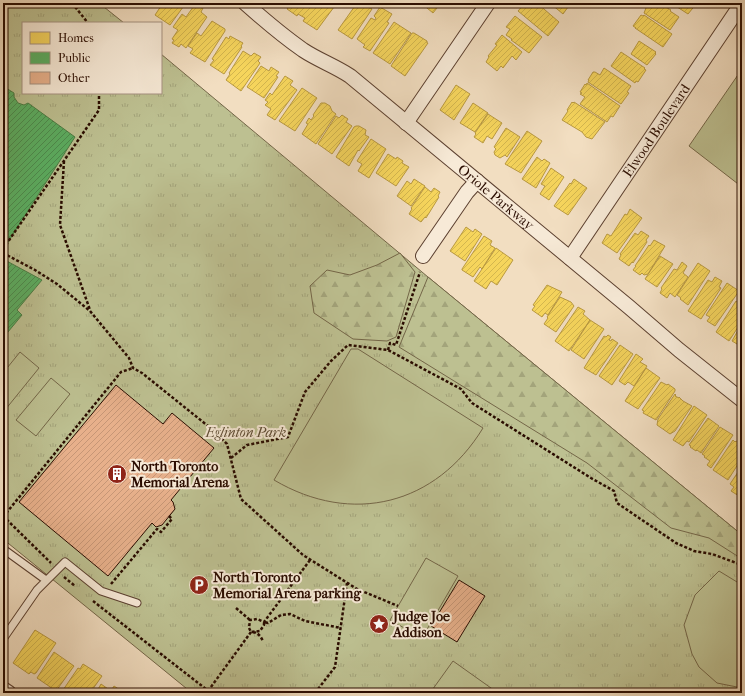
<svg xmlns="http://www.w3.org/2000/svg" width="745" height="696" viewBox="0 0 745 696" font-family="'IM FELL French Canon',serif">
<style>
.grass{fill:url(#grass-tufts);stroke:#746648}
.forest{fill:url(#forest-firs);stroke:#746648}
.pitch{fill:#bdc091;stroke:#746648}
.homes{fill:url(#homes-hatch);stroke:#b99940}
.public{fill:url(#public-hatch);stroke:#4c7d44}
.building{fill:url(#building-hatch);stroke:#2a0c00}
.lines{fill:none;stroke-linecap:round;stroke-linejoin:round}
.service-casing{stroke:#5c4030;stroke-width:9}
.minor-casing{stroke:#5c4030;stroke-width:16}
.path{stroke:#2a0c00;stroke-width:2.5;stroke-dasharray:3 2;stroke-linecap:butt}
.service{stroke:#f7ead7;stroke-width:7}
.minor{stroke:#f7ead7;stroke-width:14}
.labels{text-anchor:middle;stroke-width:4;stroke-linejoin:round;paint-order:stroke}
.street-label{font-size:14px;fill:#2a0c00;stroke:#f7ead7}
.park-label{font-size:14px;font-style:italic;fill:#5d4b33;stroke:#f7ead7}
.poi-label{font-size:14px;font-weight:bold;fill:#2a0c00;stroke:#f7ead7;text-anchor:start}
</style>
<defs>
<pattern id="grass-tufts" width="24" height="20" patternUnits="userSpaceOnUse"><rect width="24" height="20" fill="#bdc091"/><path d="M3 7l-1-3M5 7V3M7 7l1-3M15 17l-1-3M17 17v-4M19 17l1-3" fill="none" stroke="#a3a47b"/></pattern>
<pattern id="forest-firs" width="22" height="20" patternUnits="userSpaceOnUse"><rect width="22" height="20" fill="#bdc091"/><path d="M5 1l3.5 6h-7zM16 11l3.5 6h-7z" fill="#a3a47b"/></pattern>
<pattern id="homes-hatch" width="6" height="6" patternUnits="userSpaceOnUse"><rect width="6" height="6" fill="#f6d55c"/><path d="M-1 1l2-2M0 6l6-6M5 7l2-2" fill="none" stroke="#d3b64e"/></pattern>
<pattern id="public-hatch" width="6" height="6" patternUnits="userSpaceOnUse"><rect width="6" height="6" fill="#5aae61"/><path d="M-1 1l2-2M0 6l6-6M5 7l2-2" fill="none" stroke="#4b8c4e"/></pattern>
<pattern id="building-hatch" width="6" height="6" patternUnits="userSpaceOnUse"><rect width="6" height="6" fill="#e7b08b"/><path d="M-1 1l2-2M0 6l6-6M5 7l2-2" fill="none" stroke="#c69676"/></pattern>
</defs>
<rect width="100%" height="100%" fill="#f2dec1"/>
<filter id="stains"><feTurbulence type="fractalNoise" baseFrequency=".005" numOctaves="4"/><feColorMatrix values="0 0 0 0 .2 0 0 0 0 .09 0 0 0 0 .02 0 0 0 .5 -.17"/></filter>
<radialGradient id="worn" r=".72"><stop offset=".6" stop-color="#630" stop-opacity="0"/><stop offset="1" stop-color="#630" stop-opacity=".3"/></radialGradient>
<!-- grass -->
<path class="grass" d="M9 3H99L124 23H23V93H161V54L428 277 742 535V693H192L3 539V13Z"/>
<!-- forest -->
<path class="forest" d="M400 253 415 272 396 337 387 341 353 339 314 313 310 286 327 270 350 275 377 265Z
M428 277 742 535V559L709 538 671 528 587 463 399 347Z"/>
<!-- pitch -->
<path class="pitch" d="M742 69V187L689 146Z
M351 349H358L483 428C436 505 352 526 274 480Z
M20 352 39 368 5 410 3 409V373Z
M51 378 70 394 36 436 16 420Z
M426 558 458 576 422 638 390 620Z
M719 571 742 585V688L717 683 699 667 692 654 684 625 695 595Z
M453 661 498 693H430Z"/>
<!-- homes -->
<path class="homes" d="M149 3H158L156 7Z
M163 3H186L170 25 155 15Z
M196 3 203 8 201 12 207 17 186 48 181 44 179 47 172 43 174 40 172 39 178 30 173 27 182 14 186 17Z
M289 3H337L317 30 303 21 305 18 298 14 297 16 287 9 291 4Z
M357 3H362L372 9 352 39 338 30Z
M421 3H441L433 13Z
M525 3H537L559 22 548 36 518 11Z
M552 3H571L563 14 551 4Z
M639 3H658L671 10 670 11 679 17 670 30 644 13 646 8Z
M671 3H697L688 14Z
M380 7 392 14 387 22 389 23 370 51 363 47 365 45 357 39 371 18 375 20 376 18 374 16Z
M641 15 643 16 644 15 672 34 663 47 635 28H636L633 26Z
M515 16 542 37 529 53 511 40 512 39 506 35 510 29 506 27Z
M212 21 225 29V31L205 62 190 53 193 49 188 46 197 33 201 36Z
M394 22 411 33 390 64 373 53Z
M412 33H414L427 41V43H428L405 76 391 66Z
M502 35 522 52 516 60 512 56 503 68 501 66 497 71 486 62 489 57 488 56 497 45 495 44Z
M230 36 243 43 241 46 242 47 224 74 210 65 214 60 212 59 226 37 229 39Z
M639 41 656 52 655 53 656 54 647 65 631 54Z
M243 51 251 56 254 53 261 57 258 61 260 63 241 91 226 80 230 74 229 73Z
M621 52 645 68 644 69 646 70 638 82 636 81 635 83 611 66Z
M261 66 269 71 271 67 279 72 276 76 278 77 264 98 247 87Z
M604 68 631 86 627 92 629 93 621 104 588 82 589 80H588L593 72H595L600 75Z
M285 76 293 81 290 85 297 90 275 120 267 115 271 109 265 105 268 102 265 100 270 93 272 95Z
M587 83 620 106 613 117 611 116 607 122 580 104 585 97 580 94 582 93 580 92 585 84 586 85Z
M456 85 470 94 454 120 440 110Z
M302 88 317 98 295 131 279 121Z
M572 102 573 103 574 102 605 122 592 139 586 137 582 132 562 120 568 111 567 110Z
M321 103H325L330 106 332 111 336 114 316 144 302 134 308 124 306 123 309 118 311 120 314 116 313 115Z
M473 103 488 113 475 132 460 123Z
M488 114 502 123 492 139 487 136 483 143 474 137 476 134 475 133Z
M342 115 348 119 346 122 352 126 332 154 318 144 336 116 339 118Z
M356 126H359L366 130 365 135 369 137 359 151 358 150 349 166 336 157 354 127Z
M506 128 520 137 507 157 505 155 500 158 495 155 494 152 496 149 494 147Z
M527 131 542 141 521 173 505 164Z
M371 139 386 149 369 178 358 171 362 164 357 161Z
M388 154 396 159 397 157 403 161 402 163 409 167 396 186 376 173Z
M537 157 542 161 544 159 550 163 536 188 522 179Z
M551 168 564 177 549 200 540 194 545 186 541 184Z
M414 179 425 186 411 206 397 196 407 181 411 184Z
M574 179 587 188 568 215 554 206 570 183 571 184Z
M425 187 431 192 434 188 440 192 438 196 439 197 426 218 425 217 421 222 409 214 412 209 411 208Z
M630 209 642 218 617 253 602 243 607 234 611 236 625 214 627 215Z
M466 227 473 232 475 229 482 234 465 261 450 251Z
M641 231 649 236 646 240 647 242 633 263 632 262 629 266 619 259 621 255 620 254 635 233 638 235Z
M484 236 492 241 490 245 495 248 482 269 480 267 473 277 462 270V269Z
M654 240 665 246 648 274 644 275 642 273 640 275 633 270 636 266H635L649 245 650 246Z
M496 248 513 260 497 285 491 281 486 289 474 281Z
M660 256 673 264 657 287 645 279Z
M682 262 687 266 683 273 688 277 675 297 670 293 667 298 660 293 662 289 661 288 674 269 677 270Z
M698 263 710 271 688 305 680 299 681 298 677 295Z
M715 277 722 281 719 287 721 288 701 319 688 311 708 280 712 282Z
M727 283 739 291 715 326 707 321 710 317 706 315Z
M547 285 562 292 548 315 545 313 542 317 532 310 535 306 533 305Z
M560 297 571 302 574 306 556 332 544 324 548 318 547 317Z
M742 299V321L729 341 716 332 736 301 739 303Z
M578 307 585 311 583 314 590 320 569 351 555 341Z
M590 320 604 329 584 359 571 350Z
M742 323V347L732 341Z
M608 335 611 337 609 340 611 341 612 339 618 343 596 375 584 368 604 336 606 337Z
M620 345 633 354 612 385 599 376Z
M636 354 643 359 640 362 647 366 634 386 628 382 625 385 619 381Z
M646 368 660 378 638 409 625 401Z
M661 382 667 385 668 384 675 389V391L656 420 643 413 644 411 642 410Z
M675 394 676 395 675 396 679 398V397L683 401 692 406 675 431 670 434 657 425 658 419Z
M694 406 707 415 689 442 687 441 683 446 673 440Z
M708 418 719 426 701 453 697 450 696 451 690 447 691 446 689 445Z
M720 427 733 435 711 468 707 465 710 461 704 457 705 456 702 454Z
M733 440 735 442 736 441 742 444V458L728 480 713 470Z
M742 466V498L731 491 734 487 730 484Z
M35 630 56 643 36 673 34 674 31 672 29 674 13 663Z
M54 652 74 666 56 691 37 678Z
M83 664 102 676 90 693H61L78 668 80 669Z
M101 684 111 691 114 686 123 692V693H96Z"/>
<!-- public -->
<path class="public" d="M6 88 14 93V97L18 103 24 105 28 103 75 137 3 250V91Z
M3 259 42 280 17 310 22 315 3 338Z"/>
<!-- building -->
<path class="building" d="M116 385 163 424 172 413 214 448 171 500 173 502 175 509 162 525 156 527 152 523 108 576 19 502Z
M459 580 485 596 457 642 431 626Z"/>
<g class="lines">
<!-- service casing -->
<g class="service-casing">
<path id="service" d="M3 555 6 551 46 580
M3 639 37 590 65 562 101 591 137 603"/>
</g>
<!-- minor casing -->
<g class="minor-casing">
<g id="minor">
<path id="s1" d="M245 3C263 19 283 36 303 50 318 60 335 66 350 76L629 307 679 350 742 400"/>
<path d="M406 123 488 3"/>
<path d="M423 256 467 192 477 181"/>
<path id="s2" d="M570 258 742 3"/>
<path d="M3 689 9 693"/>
</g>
</g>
<!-- path -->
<path class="path" d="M72 3 88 23
M64 161 60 225 90 310
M3 249 99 110V93
M3 253 35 270 57 284 90 311 129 358 133 368 142 373 213 430 227 444 241 499 303 555 357 589 398 606
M388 350 390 343 396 345 420 272
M231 458 247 445 288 437 305 392 331 361 348 345 388 350 461 389 472 403 591 478 614 491 617 503 676 543 694 551 712 554 742 565
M3 516 51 563
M3 517 121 372 133 368
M310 560 264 622 257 619 250 620 249 628 251 632 260 631 264 625V622L268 623 281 615 290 614 305 621 341 628
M64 577 75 586
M111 584 157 529 161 532 172 519 169 516
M93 601 211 693
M236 608 250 620
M208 691 251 632C257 632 260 635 263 641
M315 693 335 667 347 583"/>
<!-- service -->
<use href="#service" class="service"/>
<!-- minor -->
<use href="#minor" class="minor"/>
</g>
<!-- icons -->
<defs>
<g id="building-disc" transform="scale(1)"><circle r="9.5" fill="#8f2418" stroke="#f7ead7"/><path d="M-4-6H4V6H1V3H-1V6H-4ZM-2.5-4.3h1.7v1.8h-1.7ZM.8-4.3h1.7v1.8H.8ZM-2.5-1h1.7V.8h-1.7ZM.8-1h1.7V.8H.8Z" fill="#fff"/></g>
<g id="parking-disc" transform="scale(1)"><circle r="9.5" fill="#8f2418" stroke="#f7ead7"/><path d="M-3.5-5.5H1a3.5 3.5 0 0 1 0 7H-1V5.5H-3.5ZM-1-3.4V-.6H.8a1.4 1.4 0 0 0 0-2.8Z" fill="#fff"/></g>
<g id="sight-disc" transform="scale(1)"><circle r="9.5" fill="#8f2418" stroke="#f7ead7"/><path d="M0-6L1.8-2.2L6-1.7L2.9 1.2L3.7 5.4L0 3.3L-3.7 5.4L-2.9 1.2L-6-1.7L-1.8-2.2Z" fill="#fff"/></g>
</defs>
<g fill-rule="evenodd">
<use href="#building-disc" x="117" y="474"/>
<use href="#parking-disc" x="199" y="585"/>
<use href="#sight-disc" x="379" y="624"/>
</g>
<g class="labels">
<!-- street labels -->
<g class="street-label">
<text dy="5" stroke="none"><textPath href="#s2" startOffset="154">Elwood Boulevard</textPath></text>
<text dy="5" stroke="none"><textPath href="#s1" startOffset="318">Oriole Parkway</textPath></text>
</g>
<!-- park labels -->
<g class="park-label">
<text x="246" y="437">Eglinton Park</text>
</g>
<!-- poi labels -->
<g class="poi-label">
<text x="131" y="471">North Toronto<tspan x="131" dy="16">Memorial Arena</tspan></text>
<text x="213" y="582">North Toronto<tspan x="213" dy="16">Memorial Arena parking</tspan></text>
<text x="393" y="621">Judge Joe<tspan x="393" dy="16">Addison</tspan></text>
</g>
</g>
<!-- margin -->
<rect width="745" height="696" fill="none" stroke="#f2dec1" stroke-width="16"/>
<rect x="4" y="4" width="737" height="688" fill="none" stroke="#2a0c00" stroke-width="2"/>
<rect x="8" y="8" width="729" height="680" fill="none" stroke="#2a0c00"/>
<!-- legend -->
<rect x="22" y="22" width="140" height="72" fill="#f7ead7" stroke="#a59181"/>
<rect x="30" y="32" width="20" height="12" fill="#f6d55c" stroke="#a59181"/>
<text x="58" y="42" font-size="12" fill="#2a0c00">Homes</text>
<rect x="30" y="52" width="20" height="12" fill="#5aae61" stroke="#a59181"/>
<text x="58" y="62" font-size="12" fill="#2a0c00">Public</text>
<rect x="30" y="72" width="20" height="12" fill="#e7b08b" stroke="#a59181"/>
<text x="58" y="82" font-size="12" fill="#2a0c00">Other</text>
<rect width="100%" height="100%" filter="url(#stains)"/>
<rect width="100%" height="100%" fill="url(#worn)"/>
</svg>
